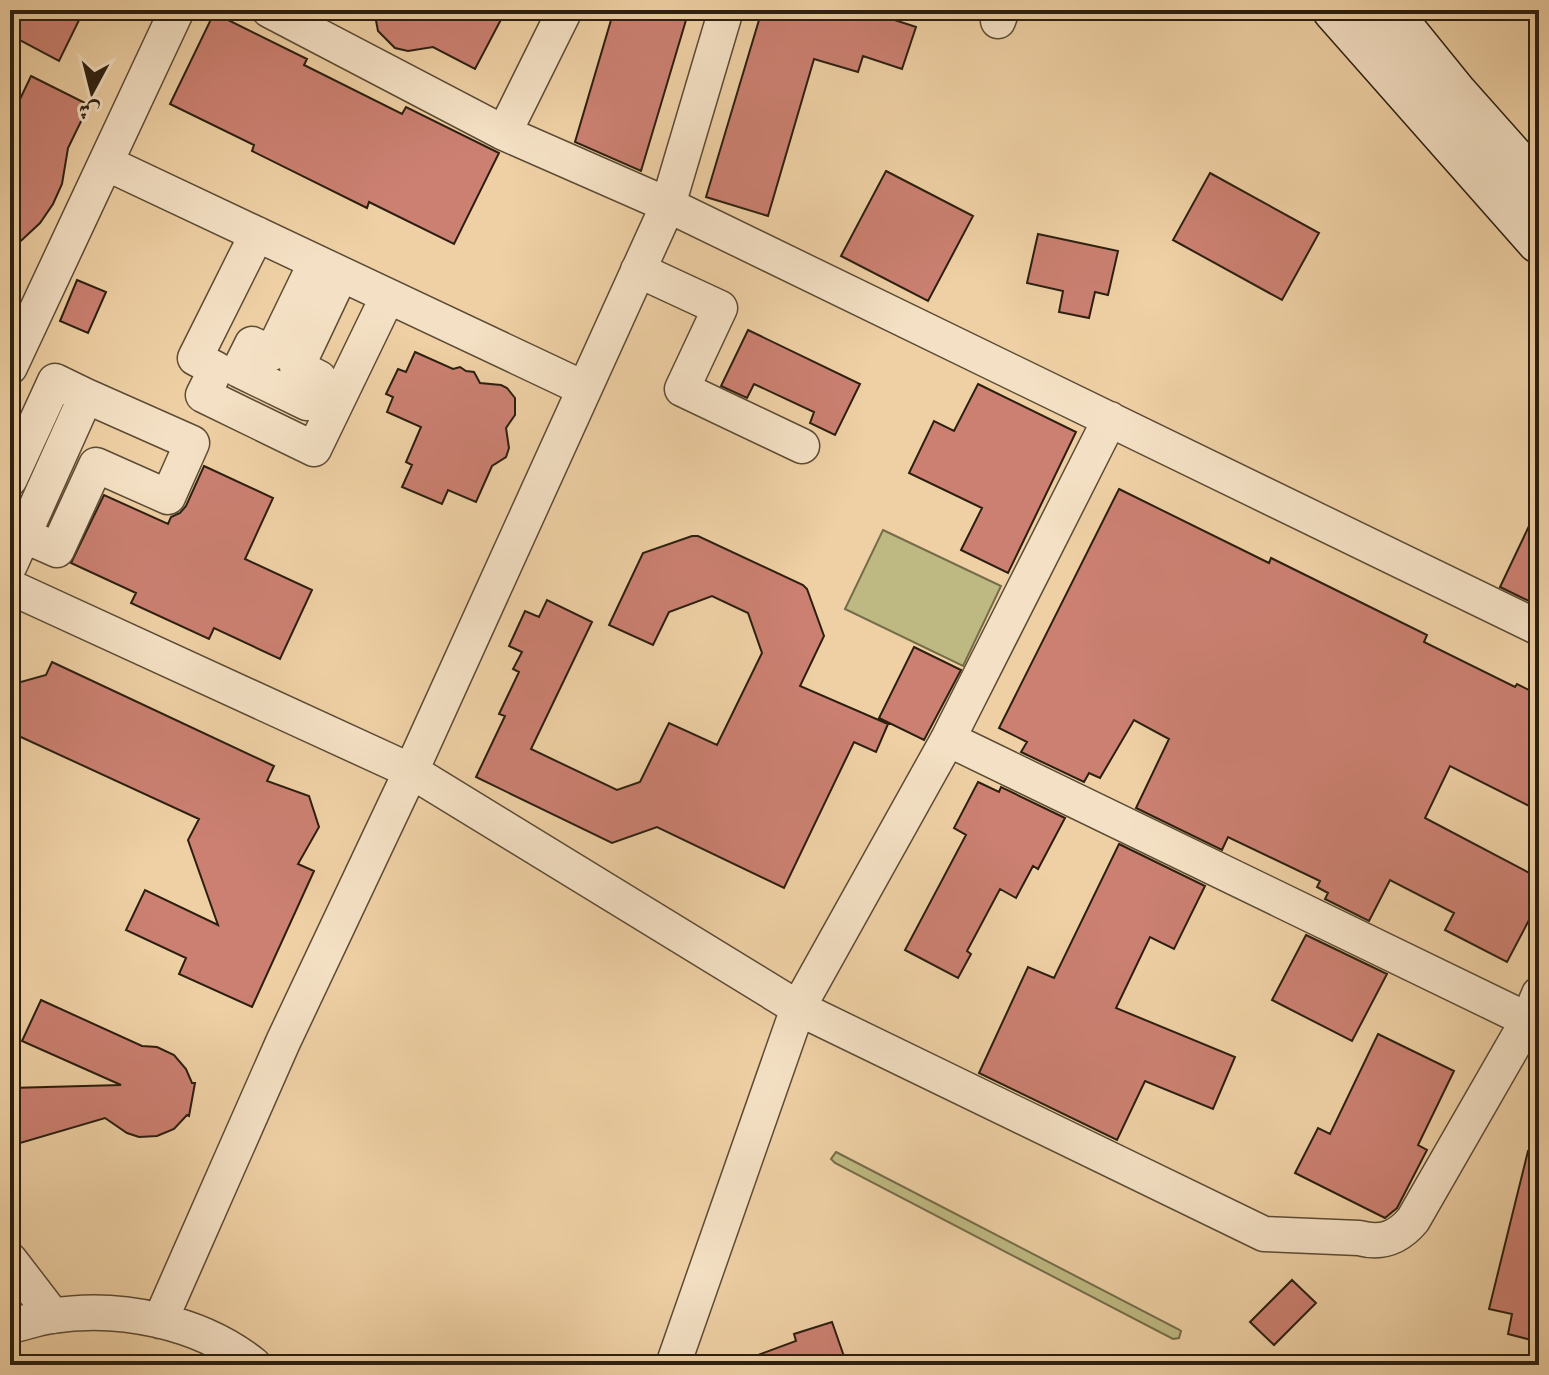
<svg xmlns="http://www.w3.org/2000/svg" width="1549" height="1375" viewBox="0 0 1549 1375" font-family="Alegreya,Amiri,serif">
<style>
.green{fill:#beb982;stroke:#756c49;stroke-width:2}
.building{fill:#cb8071;stroke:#2c1f10;stroke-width:2}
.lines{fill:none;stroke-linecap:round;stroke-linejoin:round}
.minor-casing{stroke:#5c4b35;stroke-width:37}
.secondary-casing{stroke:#2c1f10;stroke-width:47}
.minor{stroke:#f4e0c4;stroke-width:34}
.secondary{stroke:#f4e0c4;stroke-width:44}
</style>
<rect width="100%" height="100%" fill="#eed0a4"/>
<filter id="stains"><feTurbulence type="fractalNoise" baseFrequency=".0025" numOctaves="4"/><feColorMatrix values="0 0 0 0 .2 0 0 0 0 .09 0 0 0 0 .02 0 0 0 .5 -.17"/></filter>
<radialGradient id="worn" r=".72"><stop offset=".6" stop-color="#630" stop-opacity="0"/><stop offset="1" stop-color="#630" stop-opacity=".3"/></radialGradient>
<!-- green -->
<path class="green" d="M883 530 1001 586 963 666 845 609Z
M836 1152 1178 1329 1181 1331 1179 1338 1173 1339 835 1163 831 1159Z"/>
<!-- building -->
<path class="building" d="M10 10H84L59 61 10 35Z
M374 10H506L475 69 433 47 408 51 395 48 378 31Z
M614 10H689L641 171 575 142Z
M762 10H881L879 15 916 27 902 69 863 56 858 72 814 59 768 216 706 197Z
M214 13 307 59 304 65 402 114 406 107 499 153 454 244 369 202 367 208 252 151 254 145 170 104Z
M31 76 89 105 68 148 62 184 53 204 40 223 10 251V120Z
M886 171 973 216 928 301 841 256Z
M1210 173 1319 233 1282 300 1173 240Z
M1038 234 1118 251 1108 295 1095 292 1089 318 1059 312 1063 291 1027 283Z
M77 280 106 292 88 333 60 321Z
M748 330 860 384 835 435 810 423 814 412 754 384 747 398 721 386Z
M415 352 453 369 460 367 466 371 474 372 480 383 501 385 507 388 515 398V415L506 428 509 448 506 457 492 466 476 502 448 490 442 504 402 487 412 465 406 462 421 427 387 412 393 397 386 394 398 369 406 372Z
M978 384 1076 432 1008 573 961 550 982 508 909 473 934 421 954 431Z
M204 466 273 498 245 559 312 590 280 659 214 628 209 639 131 603 136 593 71 563 104 495 168 524 171 517 180 513 186 506Z
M1119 489 1269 563 1271 558 1427 635 1424 642 1515 687 1517 684 1539 695V811L1450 766 1425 818 1539 878V901L1507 962 1445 930 1454 913 1390 880 1369 921 1325 899 1328 893 1317 887 1320 881 1228 837 1222 850 1136 808 1169 739 1134 720 1100 778 1089 773 1084 782 1021 752 1027 742 999 728Z
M1539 505V606L1500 587Z
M692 536H698L803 585 807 589 824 636 800 686 888 724 876 752 854 742 784 888 657 827 612 843 476 777 505 716 499 714 519 672 513 669 522 652 509 646 525 611 539 617 547 600 592 622 531 749 617 790 640 782 669 723 717 745 762 653 748 613 712 596 669 612 653 645 609 625 643 553Z
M914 647 961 670 924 740 879 718Z
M52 662 274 766 267 781 309 796 319 827 298 864 314 871 252 1007 179 974 186 958 126 930 145 890 218 925 188 840 199 819 10 732V685L46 675Z
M978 782 999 792 1001 787 1065 818 1038 869 1033 866 1016 898 1000 889 967 951 971 954 958 978 905 950 966 835 954 828Z
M1119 844 1205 886 1174 949 1150 937 1116 1008 1235 1057 1213 1109 1145 1081 1117 1140 979 1073 1028 967 1054 978Z
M1306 935 1387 974 1352 1041 1272 1000Z
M41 1000 142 1046 157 1047 174 1055 186 1069 192 1083H195L189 1116 187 1115 174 1129 157 1136 139 1137 127 1133 105 1118 10 1146V1088L121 1085 22 1041Z
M1378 1034 1454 1071 1418 1145 1427 1150 1397 1208 1385 1218 1295 1173 1318 1128 1330 1134Z
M1528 1151 1539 1152V1342L1508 1334 1512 1314 1489 1309Z
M1292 1280 1316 1303 1274 1345 1250 1322Z
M832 1322 847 1365H740L739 1362 796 1341 794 1334Z"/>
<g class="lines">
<!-- minor casing -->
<g class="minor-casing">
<path id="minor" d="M269 10 504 133 668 205 1539 628
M998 21 1002 10
M504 133 565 10
M106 163 583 388
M257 234 195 358 216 369 203 395 314 449 388 296
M316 262 272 353 252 344 239 370 307 403 319 378 297 367 341 274
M638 270 720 308 682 389 802 446
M10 367 177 10
M10 479 55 381 86 396
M10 565 86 396 192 443 168 497 96 465 57 550 23 535
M10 587 411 771 798 1008 1264 1234 1359 1238C1382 1244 1398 1238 1413 1220L1528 1020 1539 994
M948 739 1528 1020
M10 1260 53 1316
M160 1321 283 1042 411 771 668 205 726 10
M10 1326C24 1323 38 1318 52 1316 119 1305 201 1322 254 1365
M673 1365 798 1008 948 739 1110 419"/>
</g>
<!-- secondary casing -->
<g class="secondary-casing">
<path id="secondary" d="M1335 10 1539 241
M1387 10 1456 95 1539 188"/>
</g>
<!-- minor -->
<use href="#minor" class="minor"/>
<!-- secondary -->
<use href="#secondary" class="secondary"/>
</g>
<!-- margin -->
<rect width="1549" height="1375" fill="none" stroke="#eed0a4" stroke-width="40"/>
<rect x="12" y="12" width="1525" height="1351" fill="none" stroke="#2c1f10" stroke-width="4"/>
<rect x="20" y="20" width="1509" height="1335" fill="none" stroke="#2c1f10" stroke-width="2"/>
<!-- north arrow -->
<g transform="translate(92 92) rotate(187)" stroke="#f4e0c4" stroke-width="6" paint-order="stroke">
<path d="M0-6L14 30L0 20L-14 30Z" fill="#2c1f10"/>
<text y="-12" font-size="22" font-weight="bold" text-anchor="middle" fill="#2c1f10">ش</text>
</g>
<rect width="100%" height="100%" filter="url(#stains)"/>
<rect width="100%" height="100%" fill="url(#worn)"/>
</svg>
